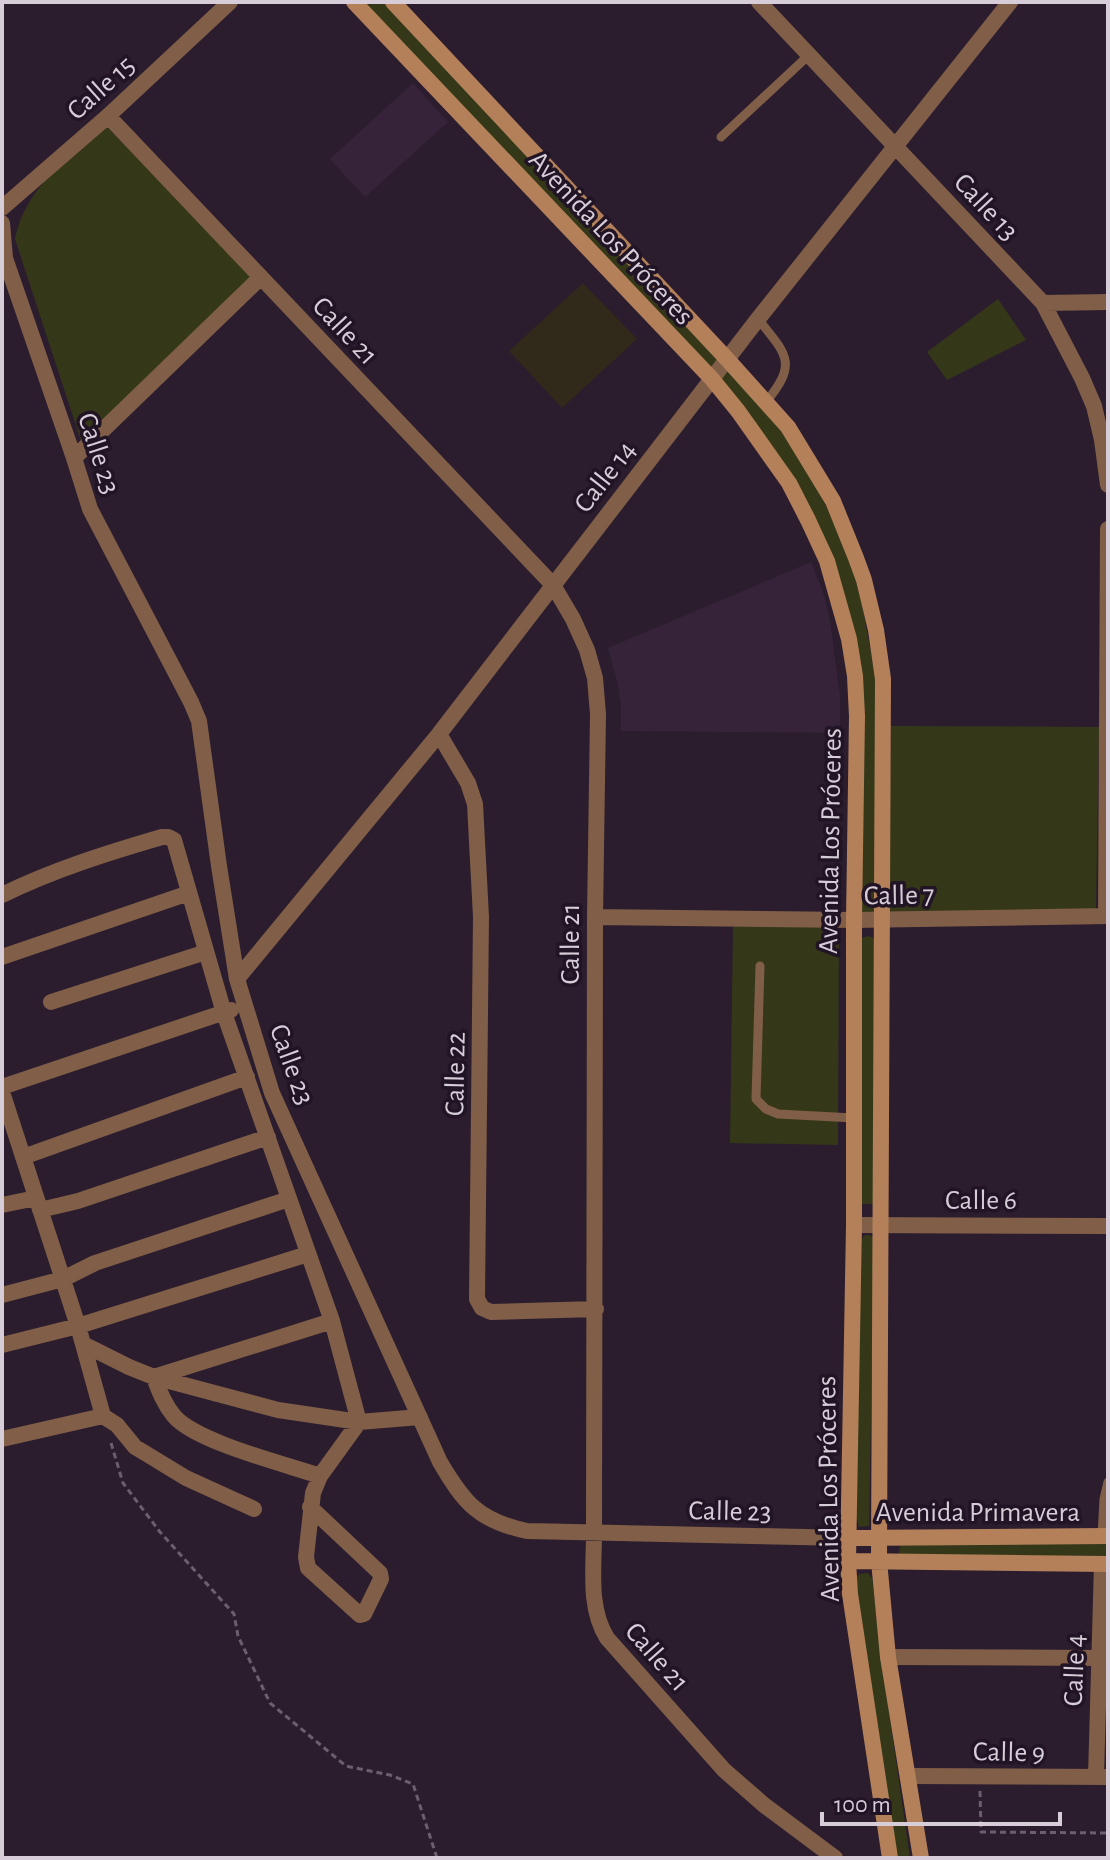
<svg xmlns="http://www.w3.org/2000/svg" width="1110" height="1860" viewBox="0 0 1110 1860" font-family="'Alegreya Sans',sans-serif">
<style>
.commercial{fill:#312919}
.built{fill:#362339}
.green{fill:#343819}
.lines{fill:none;stroke-linecap:round;stroke-linejoin:round}
.path{stroke:#6b5f6e;stroke-width:3;stroke-dasharray:6 4;stroke-linecap:butt}
.lane{stroke:#805e47;stroke-width:9}
.street{stroke:#805e47;stroke-width:16}
.secondary{stroke:#b4805a;stroke-width:16}
.labels{text-anchor:middle;stroke-width:7;stroke-linejoin:round;paint-order:stroke}
.street-label{font-size:28px;fill:#d7cdd8;stroke:#211424}
</style>
<rect width="100%" height="100%" fill="#2b1d2e"/>
<!-- commercial -->
<path class="commercial" d="M583 283 637 339 562 408 509 351Z"/>
<!-- built -->
<path class="built" d="M413 83 448 122 365 197 330 159Z
M811 562 824 595 830 621 840 695V733L621 731V703L617 681 608 648Z"/>
<!-- green -->
<path class="green" d="M362 2H384L717 355V361L712 367 705 366Z
M105 125 253 277 81 441 15 239C25 187 68 160 105 125Z
M998 299 1026 340 947 380 927 352Z
M729 371 782 429 807 468 828 510 852 564 862 604 876 680V910L873 914H864L860 910 861 681 835 568 723 384 722 377Z
M891 726 1099 727 1096 909 888 913Z
M733 926 839 927 838 1145 730 1143Z
M869 936 875 939 873 1204H861L862 938Z
M865 1235H870L874 1239 869 1526 859 1527 856 1515 860 1241Z
M900 1544H1108V1556L899 1555Z
M868 1573 872 1578 881 1656 910 1858H893L856 1579 859 1574Z"/>
<g class="lines">
<!-- path -->
<path class="path" d="M111 1443 123 1483 160 1532 234 1614 238 1636 270 1703 346 1766 390 1775 413 1784 437 1858
M980 1791 981 1832 1108 1833"/>
<!-- lane -->
<path class="lane" d="M721 137 809 55
M758 319C787 355 798 363 766 402
M760 966 756 1099 766 1109 778 1114 854 1118
M1102 1536 1104 1499 1108 1482"/>
<!-- street -->
<path class="street" d="M759 2 1043 303 1082 378 1094 406 1102 440 1108 485
M108 116 553 585 573 619 587 650 595 678 598 714 595 917 594 1534C594 1568 588 1608 607 1638L724 1770 764 1805 835 1858
M2 208 108 116 230 2
M2 223 5 258 74 458 90 509 191 702 199 721 219 866 237 979 272 1093 440 1462C464 1503 479 1521 527 1531L848 1538
M1043 303 1108 302
M74 458 261 277
M439 734 468 783 475 804 481 917 477 1299 482 1308 491 1312 596 1309
M2 895C53 870 107 853 162 837H168L174 840 224 1013 332 1321 359 1422 320 1476 313 1493 306 1557 308 1568 360 1615 364 1614 381 1579 380 1573 310 1507
M1106 916 1108 529
M595 917 854 920 1108 916
M2 957 189 893
M237 979 439 734 758 319 1010 2
M51 1002 206 952
M2 1087 231 1010
M2 1092 78 1326 103 1416 117 1425 135 1447 145 1453 186 1478 254 1509
M23 1157 247 1077
M2 1205 36 1198
M40 1210 78 1201 268 1137
M854 1225 1108 1226
M2 1295 63 1279 95 1263 289 1199
M83 1344 129 1367 154 1377 278 1410 359 1422 420 1417
M2 1345 78 1326 308 1254
M2 1439 103 1416
M320 1476C285 1464 196 1442 174 1416 164 1404 159 1391 154 1377L332 1321
M888 1657 1099 1658
M909 1776 1108 1777
M1096 1777 1102 1564"/>
<!-- secondary -->
<path class="secondary" d="M354 2 712 379 738 411 789 483 808 520 827 561 849 639 855 676 857 716 854 920V1225L848 1561 850 1594 890 1858
M393 2 727 359 788 427 833 501 856 558 864 580 876 630 883 679 879 1561 888 1657 921 1858
M848 1538 1108 1536
M848 1561 1108 1564"/>
</g>
<g class="labels">
<!-- street labels -->
<g class="street-label">
<text transform="translate(100 87) rotate(-42)" y="10">Calle 15</text>
<text transform="translate(987 206) rotate(47)" y="10">Calle 13</text>
<text transform="translate(612 237) rotate(47)" y="10">Avenida Los Próceres</text>
<text transform="translate(346 330) rotate(47)" y="10">Calle 21</text>
<text transform="translate(100 453) rotate(72)" y="10">Calle 23</text>
<text transform="translate(604 476) rotate(-52)" y="10">Calle 14</text>
<text transform="translate(829 841) rotate(-89)" y="10">Avenida Los Próceres</text>
<text transform="translate(899 894) rotate(-1)" y="10">Calle 7</text>
<text transform="translate(569 944) rotate(-90)" y="10">Calle 21</text>
<text transform="translate(293 1064) rotate(70)" y="10">Calle 23</text>
<text transform="translate(454 1074) rotate(-89)" y="10">Calle 22</text>
<text x="981" y="1209">Calle 6</text>
<text transform="translate(827 1489) rotate(-91)" y="10">Avenida Los Próceres</text>
<text transform="translate(730 1510) rotate(1)" y="10">Calle 23</text>
<text x="978" y="1521">Avenida Primavera</text>
<text transform="translate(658 1656) rotate(49)" y="10">Calle 21</text>
<text transform="translate(1073 1670) rotate(-88)" y="10">Calle 4</text>
<text transform="translate(1009 1751) rotate(1)" y="10">Calle 9</text>
</g>
</g>
<!-- border -->
<rect width="1110" height="1860" fill="none" stroke="#d7cdd8" stroke-width="8"/>
<!-- scale -->
<path d="M822 1812v12h238v-12" fill="none" stroke="#d7cdd8" stroke-width="4"/>
<text x="834" y="1812" font-size="24" fill="#d7cdd8" stroke="#211424" stroke-width="6" paint-order="stroke">100 m</text>
</svg>
